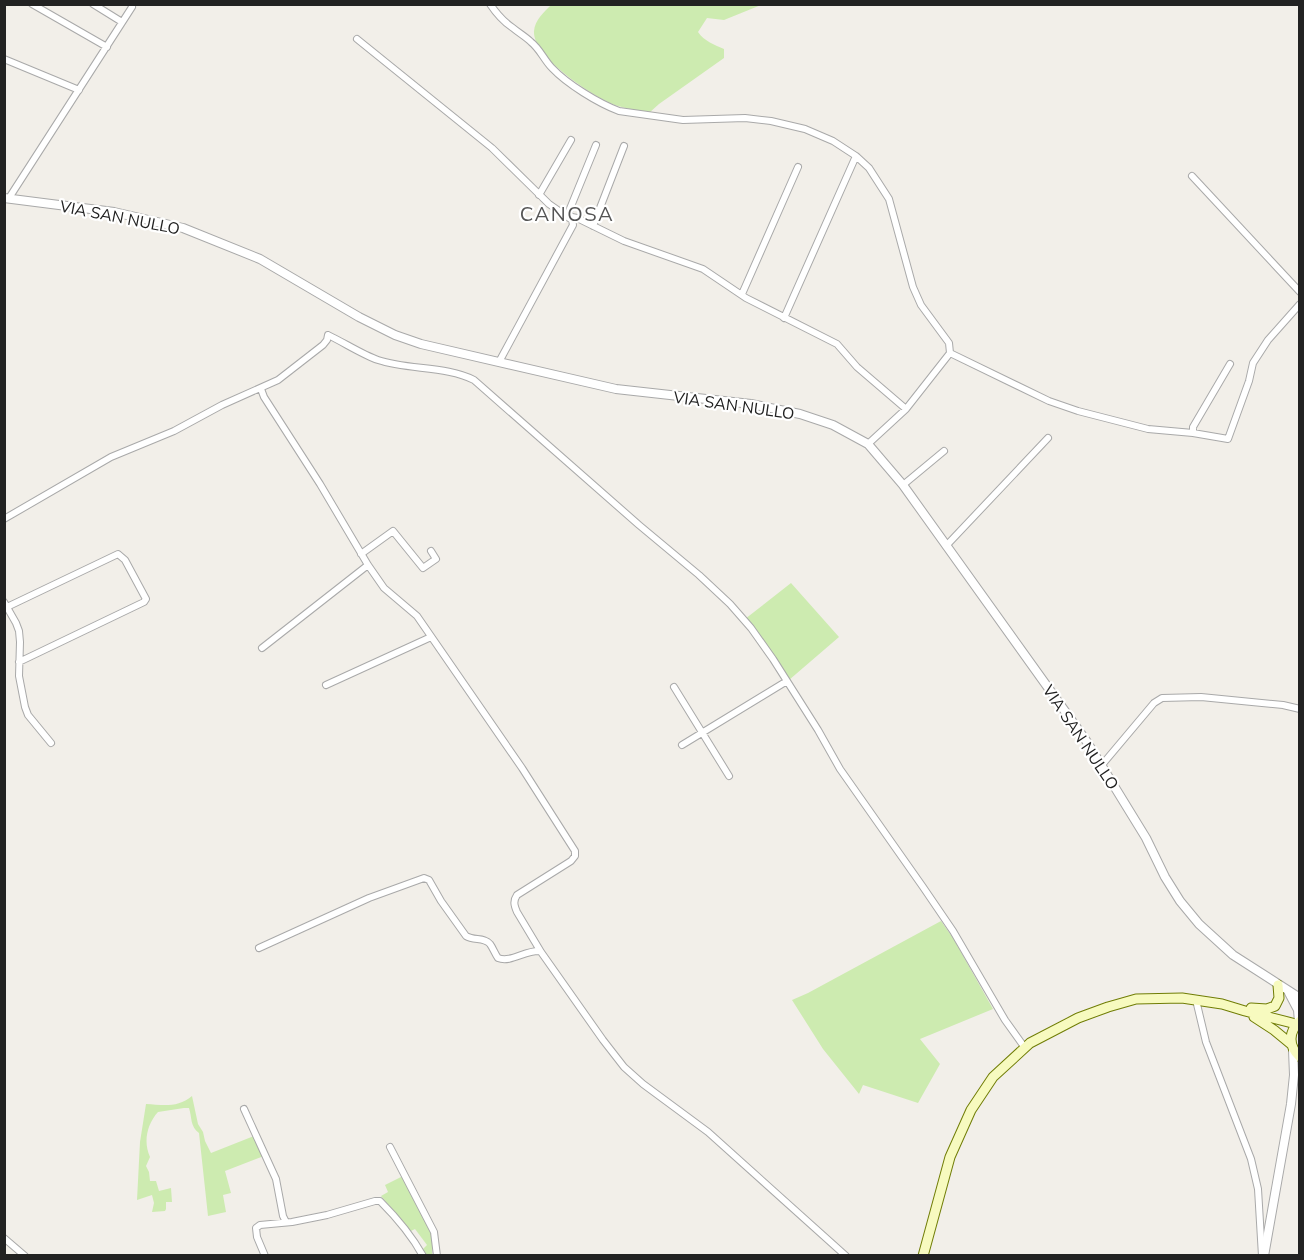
<svg xmlns="http://www.w3.org/2000/svg" width="1304" height="1260" viewBox="0 0 1304 1260" font-family="Mulish,sans-serif">
<style>
.grass{fill:#cdebb0}
.lines{fill:none;stroke-linecap:round;stroke-linejoin:round}
.minor-casing{stroke:#a9a9a9;stroke-width:8}
.tertiary-casing{stroke:#a9a9a9;stroke-width:10}
.secondary-casing{stroke:#707d05;stroke-width:11}
.minor{stroke:#fff;stroke-width:6}
.tertiary{stroke:#fff;stroke-width:8}
.secondary{stroke:#f7fabf;stroke-width:9}
.labels{text-anchor:middle;stroke-width:4.5;stroke-linejoin:round;paint-order:stroke}
.street-label{font-size:16px;fill:#222;stroke:#fff}
.quarter-label{font-size:20px;letter-spacing:1.5px;fill:#555;stroke:#fff}
</style>
<rect width="100%" height="100%" fill="#f2efe9"/>
<!-- grass -->
<path class="grass" d="M551 5H761L724 20 707 18 698 32C704 41 715 45 724 49V58L659 104 649 113C639 111 628 109 618 106 596 99 532 57 534 31 535 20 544 12 551 5Z
M791 583 839 637 789 680 745 619Z
M941 921 953 938 993 1009 920 1039 940 1064 918 1103 863 1085 859 1094 823 1049 792 1000 808 993Z
M192 1096 198 1124 203 1132 205 1141 211 1153 254 1136 264 1156 225 1171 231 1193 223 1195 226 1212 208 1216 199 1133C190 1127 192 1117 189 1108H184L158 1112C147 1124 143 1142 150 1157L146 1166 149 1172 150 1181H156L159 1191 171 1188 172 1202H166V1209L165 1211 152 1212 154 1203 152 1195 137 1200 140 1142 146 1104C163 1105 178 1108 192 1096Z
M403 1176 432 1234V1255H427L423 1249 427 1245 415 1229 411 1231 381 1196 388 1192 385 1185Z"/>
<g class="lines">
<!-- minor casing -->
<g class="minor-casing">
<path id="minor" d="M32 4 107 47
M93 4 122 22
M490 4C496 13 504 22 513 28 519 33 526 37 531 42 540 49 544 60 552 68 567 84 598 103 619 111L683 120 745 118 771 121 805 129 833 141 856 156 869 168 889 199 913 287 921 305 949 343 950 353 906 409 868 444
M357 39 492 148 549 204 572 220 573 225 499 362
M4 59 79 90
M596 145 567 216 577 218 624 241 703 269 746 298 837 344 857 367 906 409
M1192 176 1300 292
M539 195 571 140
M9 198 132 7
M593 226 624 146
M742 294 798 167
M784 318 856 156
M950 353 1049 401 1078 411 1148 429 1193 433 1228 439 1249 381 1253 363 1268 340 1300 304
M261 389 264 397 320 484 368 565 384 588 417 616 522 768 575 851V856L571 861 517 895C513 901 514 905 517 912L541 952 603 1040 624 1067 643 1084 708 1132 846 1256
M1193 433V427L1230 364
M903 485 944 451
M4 519 111 457 174 431 222 405 278 380 323 345 327 340 328 335C343 342 363 355 378 360 408 370 447 366 474 380L639 525 699 575 730 604 751 628 773 659 818 730 840 769 923 887 953 931 1005 1020 1025 1048
M946 546 1048 438
M361 554 393 531 423 568 436 559 431 551
M4 602 16 623 19 631 20 642 19 676 25 707 28 715 51 743
M7 607 118 554 125 560 146 599 144 602 19 662
M262 648 368 565
M326 685 431 637
M674 687 729 776
M682 745 787 681
M1101 766 1154 703 1162 698 1201 697 1283 705 1300 709
M259 948 369 898 424 878 429 880 441 901 466 936C474 941 484 937 490 944 493 948 495 954 498 958 511 963 525 950 540 951
M1196 1000 1206 1042 1251 1159 1258 1189 1262 1256
M244 1109 276 1179 283 1216 286 1222
M390 1147 434 1232 437 1256
M4 1238 25 1256
M265 1256 257 1237 256 1228 260 1225 292 1222 327 1215 375 1201H380C396 1217 412 1236 423 1256"/>
</g>
<!-- tertiary casing -->
<g class="tertiary-casing">
<path id="tertiary" d="M4 198 114 212 183 228 260 259 359 317 395 335 421 344 616 389 751 404 800 414 833 425 868 444 903 485 1087 742 1146 838 1165 877 1180 901 1199 924 1233 955 1300 998
M1289 993 1298 1010 1299 1022
M1264 1256 1291 1104 1294 1075 1293 1050"/>
</g>
<!-- secondary casing -->
<g class="secondary-casing">
<path id="secondary" d="M1251 1008 1267 1009 1275 1006 1279 998 1278 985
M1254 1017 1274 1030 1291 1044
M1300 1021C1288 1032 1288 1046 1300 1057
M923 1256 950 1157 971 1110 993 1077 1030 1043 1078 1018 1108 1007 1136 999 1182 998 1222 1004 1245 1011 1296 1024"/>
</g>
<!-- minor -->
<use href="#minor" class="minor"/>
<!-- tertiary -->
<use href="#tertiary" class="tertiary"/>
<!-- secondary -->
<use href="#secondary" class="secondary"/>
</g>
<g class="labels">
<!-- street labels -->
<g class="street-label">
<text transform="translate(120 217) rotate(11)" y="6">VIA SAN NULLO</text>
<text transform="translate(734 405) rotate(8)" y="6">VIA SAN NULLO</text>
<text transform="translate(1081 737) rotate(56)" y="6">VIA SAN NULLO</text>
</g>
<!-- quarter labels -->
<g class="quarter-label">
<text x="567" y="221">CANOSA</text>
</g>
</g>
<!-- border -->
<rect width="1304" height="1260" fill="none" stroke="#222222" stroke-width="12"/>
</svg>
